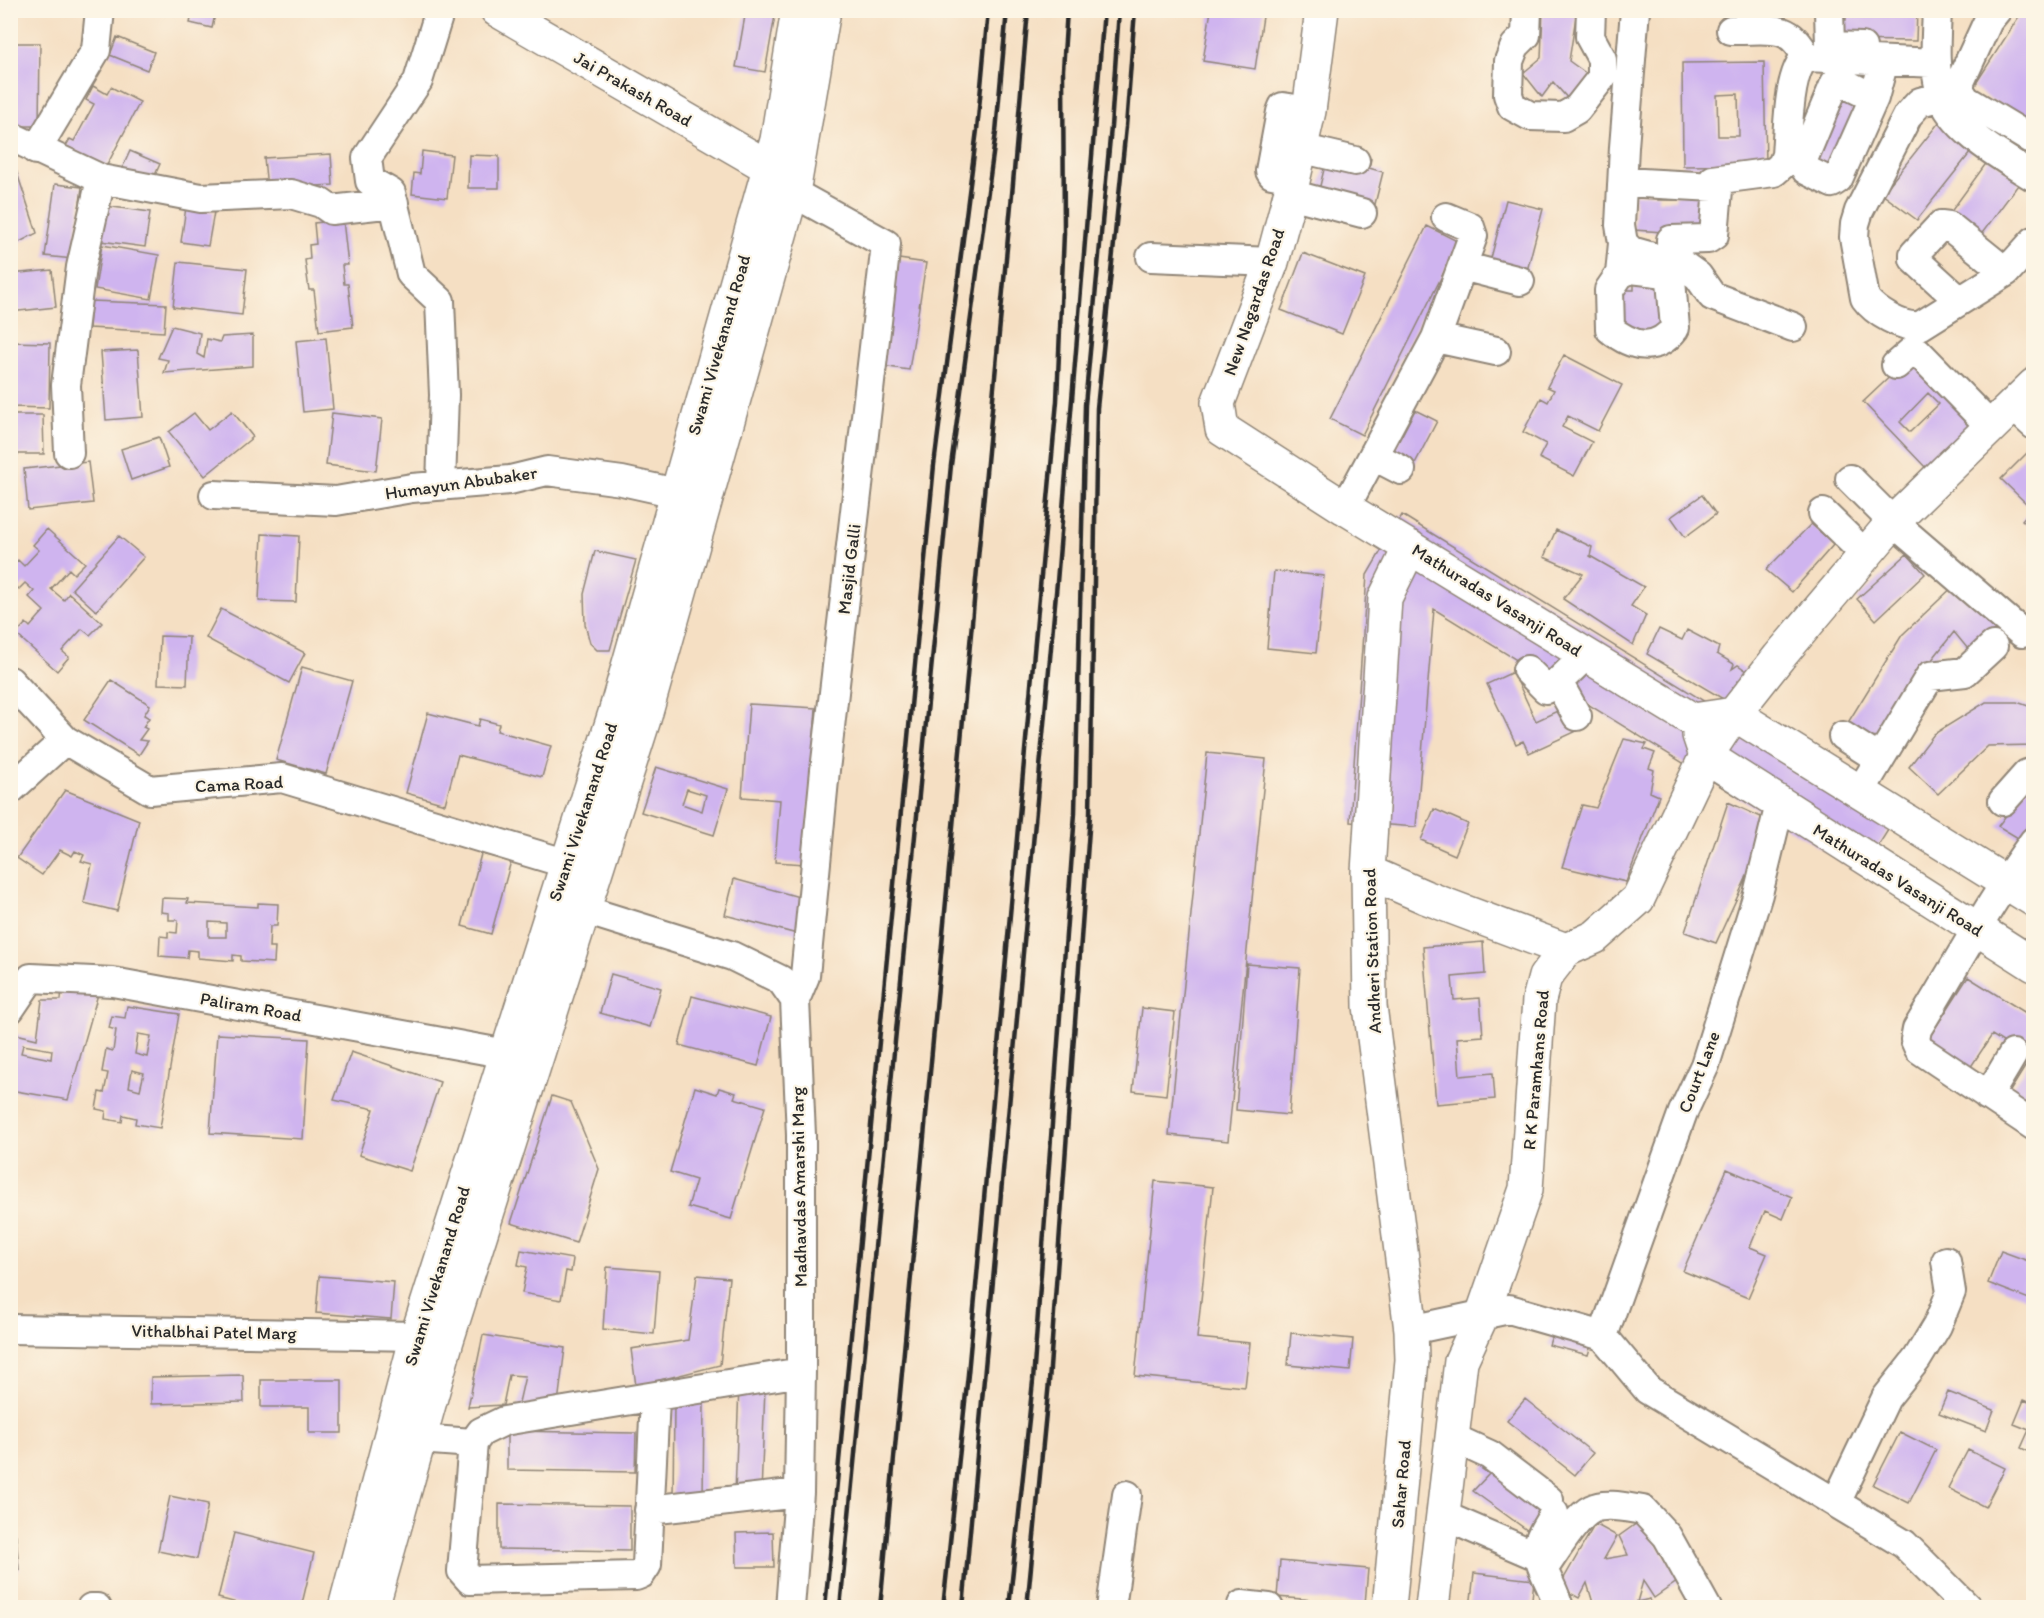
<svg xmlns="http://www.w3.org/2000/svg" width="2044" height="1618" viewBox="0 0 2044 1618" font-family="Itim,sans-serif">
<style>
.building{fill:#cfb4ef;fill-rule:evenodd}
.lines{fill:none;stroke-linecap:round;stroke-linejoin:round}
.minor-casing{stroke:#908577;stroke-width:32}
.major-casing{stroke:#908577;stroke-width:36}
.minor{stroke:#fff;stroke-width:28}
.major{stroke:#fff;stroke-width:33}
.rail{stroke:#2b2b2b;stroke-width:4.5}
.labels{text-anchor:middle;stroke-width:4.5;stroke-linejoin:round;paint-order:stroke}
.street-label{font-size:18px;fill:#2b2b2b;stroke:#fcf5e5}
</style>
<rect width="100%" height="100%" fill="#fcf5e5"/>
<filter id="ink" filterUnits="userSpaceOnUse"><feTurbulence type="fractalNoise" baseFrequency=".0167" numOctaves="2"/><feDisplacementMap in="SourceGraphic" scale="12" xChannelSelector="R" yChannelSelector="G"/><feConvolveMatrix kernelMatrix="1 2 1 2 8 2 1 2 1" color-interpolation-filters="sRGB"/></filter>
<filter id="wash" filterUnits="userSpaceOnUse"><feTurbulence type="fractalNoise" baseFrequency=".008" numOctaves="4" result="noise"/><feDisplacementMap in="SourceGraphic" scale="24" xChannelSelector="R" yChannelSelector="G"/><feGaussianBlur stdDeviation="1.35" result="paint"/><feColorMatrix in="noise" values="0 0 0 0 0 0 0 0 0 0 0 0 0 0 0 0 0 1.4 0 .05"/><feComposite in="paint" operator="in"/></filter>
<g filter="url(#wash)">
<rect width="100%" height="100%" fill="#f5dfc3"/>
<g id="blocks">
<!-- building -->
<path class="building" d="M193 10H216L212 28 190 23Z
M746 10H776L765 72 736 67Z
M1211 10H1264L1255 69 1203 61Z
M1543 10H1577L1569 61 1591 77 1571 102 1553 82 1542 97 1523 73 1541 58Z
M1846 10H1917L1916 41 1835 40 1836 20H1846Z
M2023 10H2034V126L1973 88Z
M117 37 154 52 147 70 110 55Z
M10 43H40L39 126H10Z
M1764 62 1766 165 1683 166 1682 63ZM1738 94 1739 136H1718L1717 95Z
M93 86 107 94 111 87 140 102 106 167 66 146 70 139 74 141 94 104 86 100Z
M1842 91 1867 102 1834 177 1808 166Z
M1940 121 1974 148 1917 220 1882 194Z
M130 151 160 164 150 186 120 173Z
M422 151 452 155 447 198 412 194 414 173 420 174Z
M10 152 37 233 10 247Z
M331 154 333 185 267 189 264 158Z
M469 155 499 156V188H468Z
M1327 157 1371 159 1369 168 1383 172 1374 208 1318 194Z
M1990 158 2021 181 1977 240 1947 217Z
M55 184 82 187 73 259 45 256Z
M1711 189 1708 235 1634 230 1635 194H1658V200H1675L1676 195Z
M1506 200 1543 209 1527 271 1490 262Z
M105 206 150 212 145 247 101 241Z
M186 207 214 212 208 246 181 242Z
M343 220 348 265H342L344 284H348L353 327 319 331 314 290H309L305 260 310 259 309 245 316 244 314 223Z
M1427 226 1459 242 1362 435 1330 419Z
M102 245 159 255 151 299 95 289Z
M1303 253 1365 277 1342 334 1281 310Z
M899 259 926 263 909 370 882 366Z
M178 262 247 269 242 315 173 307Z
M52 270 56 307 10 312V274Z
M1634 274 1665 277 1660 337 1616 327 1615 290H1634Z
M91 301 166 304 164 332 89 328Z
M172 326 200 333 197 354 204 358 207 339 220 342 222 337 253 335V366L164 373 168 360 158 358Z
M326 338 333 409 303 412 296 341Z
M10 342 50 343 49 408 10 407Z
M138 350 143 417 106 420 101 352Z
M1915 353 1978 419 1926 468 1863 402ZM1928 393 1939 404 1910 432 1900 422Z
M1564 355 1622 385 1598 431 1568 416 1562 427 1592 442 1574 476 1539 458 1546 444 1523 432 1541 398 1548 402 1554 390 1547 387Z
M1415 410 1437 421 1411 471 1389 460Z
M232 411 253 437 205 476 169 432 194 413 208 430Z
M332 413 382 419 376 471 326 465Z
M10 415H43L44 454H10Z
M159 437 169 467 131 480 121 449Z
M2034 446V505L2031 508 2001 479Z
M88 462 93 503 28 510 24 469Z
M1702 495 1716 514 1685 537 1671 517Z
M2034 507V531L2022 520Z
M1402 515 1895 819 1861 873 1434 609 1416 827 1350 822 1367 575Z
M1811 524 1834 544 1792 592 1766 570Z
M47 529 85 563 74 574 69 569 51 589 64 600 69 593 102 623 90 635 82 629 62 651 69 657 57 671 16 634 26 623 30 627 44 611 29 597 34 591 25 583 19 589 10 581V569L18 560 24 566 39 550 33 545Z
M1556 530 1592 547 1590 556 1644 587 1631 606 1646 615 1633 645 1563 599 1583 574 1544 557Z
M262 534 299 536 296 602 259 601Z
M119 536 144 557 96 611 72 589Z
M595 551 636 560 610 650H597L590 643 585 624 584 594Z
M1907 554 1925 574 1876 620 1857 599Z
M1274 571 1324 576 1316 653 1267 648Z
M1958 582 2002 625 1972 654 1954 632 1912 685 1876 749 1844 729 1902 635Z
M221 609 305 653 289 683 206 638Z
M1659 629 1682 640 1687 630 1719 647 1717 654 1734 664 1732 669 1738 665 1751 674 1735 706 1647 654Z
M160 636 189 637 187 685 158 684Z
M302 667 352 681 326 774 276 760Z
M1513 672 1536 721 1566 707 1577 731 1529 753 1523 741 1516 744 1487 684Z
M111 680 150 705 144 715 149 718 143 727 147 729 139 740 148 741 139 755 84 720Z
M1986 702H2017L2034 708V745L1988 746 1938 794 1909 767 1934 734Z
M749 704 816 708 805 864 775 862 780 800 742 797Z
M428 713 478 726 480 719 499 724 497 731 551 746 542 777 458 755 445 804 406 793Z
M1624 739 1647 744 1644 749 1655 753 1649 768 1654 770 1650 792 1659 796 1626 882 1562 867 1582 805 1596 808Z
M1207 753 1266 759 1228 1141 1169 1135Z
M656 767 728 789 714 835 641 812ZM687 789 706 795 702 811 682 804Z
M2034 779V835L2028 844 1998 826Z
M65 790 139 820 117 911 84 903 92 864 81 861 84 855 75 851 72 856 60 850 42 875 17 858Z
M1728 802 1772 822 1716 943 1685 932Z
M1434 809 1468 824 1455 855 1421 840Z
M481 854 511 861 491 934 462 926Z
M734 879 810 900 801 935 725 915Z
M162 898 188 899 187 903 258 907V903L278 904 277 926H270L269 947H275L274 963 241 961V956L233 955V961L198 958V951L188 950 187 958 159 956 160 936 168 937V932L177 933 178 920H169V913L161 912ZM209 922 226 923V937H209Z
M1483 942 1485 974 1452 977 1454 1000 1480 998 1483 1036 1457 1038 1460 1076 1493 1073 1495 1099 1436 1104 1423 947Z
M1247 964 1300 968 1289 1115 1236 1110Z
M611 974 661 988 650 1027 600 1013Z
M1968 977 2034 1018V1098L2027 1108 2007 1096 2030 1059 1992 1035 1968 1071 1925 1044Z
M62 988 98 994 68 1100 10 1090V1048L16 1034 37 1039 42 1000H61ZM23 1045 52 1050 51 1059 21 1053Z
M692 996 771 1017 758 1066 679 1045Z
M127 1006 179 1014 160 1128 135 1124 136 1118 123 1115 122 1122 105 1119 106 1111 96 1109 99 1092 104 1093 108 1073 102 1072 106 1049 113 1051 116 1030 109 1028 112 1016 125 1018ZM138 1034 151 1036 147 1057 135 1054ZM132 1070 144 1073 140 1090 129 1087Z
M1142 1008 1175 1012 1166 1095 1133 1091Z
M217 1034 309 1039 303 1139 210 1133Z
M351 1052 440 1082 410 1171 359 1155 374 1109 334 1100Z
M695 1087 717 1094 719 1088 736 1093 734 1098 765 1107 731 1219 688 1207 696 1180 670 1172Z
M552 1096 571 1102 599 1169 576 1243 511 1223Z
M1727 1169 1792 1197 1783 1219 1765 1211 1750 1247 1767 1254 1748 1298 1683 1271Z
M1155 1181 1213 1187 1197 1338 1250 1343 1245 1387 1135 1376Z
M521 1250 573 1259 571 1272 566 1271 561 1300 522 1293 527 1267 518 1265Z
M2001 1251 2034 1263V1301L1988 1283Z
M607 1267 659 1271 654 1334 603 1329Z
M697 1275 729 1278 720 1365 636 1386 631 1349 688 1340Z
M319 1276 394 1282 391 1319 316 1313Z
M1553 1332 1592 1342 1588 1355 1549 1345Z
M1291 1333 1353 1339 1350 1371 1288 1365Z
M483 1335 565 1348 558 1403 518 1407 525 1376 509 1375 503 1405 468 1407Z
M243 1375 244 1402 151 1404V1377Z
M261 1380H342V1433H309V1407H261Z
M739 1386 765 1387 761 1495 735 1494Z
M1948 1392 1994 1410 1986 1431 1939 1413Z
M1525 1399 1593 1453 1575 1475 1507 1421Z
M2024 1400 2034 1404V1454L2021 1448 2029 1430 2014 1424Z
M674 1403H704L703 1500 673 1499Z
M507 1431 636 1433 635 1472 507 1470Z
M1900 1432 1936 1450 1909 1503 1873 1485Z
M1968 1450 2005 1468 1985 1507 1948 1488Z
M1490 1460 1552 1507 1531 1533 1473 1491 1489 1474 1482 1469Z
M170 1496 208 1504 197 1559 158 1551Z
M499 1504 630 1506V1551L499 1549Z
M1640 1521 1681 1579 1654 1598 1643 1581 1637 1602 1650 1599 1652 1608H1584L1593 1603 1587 1583 1579 1598 1559 1587 1595 1524 1617 1536 1604 1559 1628 1555 1619 1536Z
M773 1532 774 1567H737L736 1533Z
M234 1533 314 1553 301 1608H256L218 1598Z
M16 1535 19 1570 10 1571V1536Z
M1280 1561 1368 1569 1365 1604 1277 1597Z
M1474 1573 1534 1580 1531 1608H1470Z"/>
</g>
</g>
<g filter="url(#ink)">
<use href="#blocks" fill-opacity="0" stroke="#908577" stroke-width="1.5"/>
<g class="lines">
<!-- minor casing -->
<g class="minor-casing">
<path id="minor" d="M440 10 418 81 367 158 370 181 391 193 411 274 440 301 444 395 441 485
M1527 10 1526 35 1515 46 1509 61 1508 95 1512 106 1530 116 1563 117 1577 109 1602 77V59L1590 37 1591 10
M1635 10 1624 147 1620 225 1623 243 1631 251 1684 266 1698 276 1712 296 1793 327
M1829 10 1830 46 1862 47
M1937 10C1936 38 1933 67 1941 94 1952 130 2004 158 2034 177
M1997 10 1988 21 1960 82V91L1966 100 2034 141
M1731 30C1767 31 1789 21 1806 57
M1960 91 1920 102 1908 115 1859 211 1855 224 1854 237 1865 298C1875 312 1902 328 1920 326L2006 272 2034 241
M1874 98 1840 81 1835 83 1802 162 1806 170 1832 183 1838 179 1874 98 1884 61
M10 136 101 179 201 198 291 194 321 203 331 210 394 203
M1278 143 1355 161
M36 150 96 50 100 10
M1293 178 1272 174 1270 171 1281 112 1283 107 1309 111
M1713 180 1774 172 1782 165 1786 155C1788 131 1788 72 1806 57L1936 63
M1624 182 1714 187 1718 190 1714 235 1708 239 1671 240 1672 262
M792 192 886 244 825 770 805 976 795 1000
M1290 194 1362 213
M1151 257 1272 262
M1462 266 1520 281
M1620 274 1631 269 1666 273 1671 280 1675 328C1656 353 1632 347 1610 329L1609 290 1620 274 1623 243
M1959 300 1914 259V254L1941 225 1949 226 2006 272
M1436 338 1496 351
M1896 365 1912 351H1917L1991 427
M2013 406 2034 425
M69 453 66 385 81 267 101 179
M1374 456 1401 470
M1850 479 1893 522 2022 633
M214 495 336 501 412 488 510 480 547 471 622 481 699 498
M1345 508 1436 338 1473 236 1470 227 1446 217
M1823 513 1866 555
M1527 670 1546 689 1558 682 1586 655
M10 681 65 740 150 790 282 778 588 870
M1558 682 1577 716
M1843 736 1879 759
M10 790 65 740
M1860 792 1930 676 1965 672 1993 646
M2003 801 2027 774 2034 772
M2034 841C1990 901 1956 966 1917 1029L1915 1040 1919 1049 2034 1126
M562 903 732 956 781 980 795 1000 801 1135V1372L799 1493 790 1608
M10 1009 31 978 113 982 507 1054
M1988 1096 2013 1054
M10 1329 417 1336
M1411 1330 1509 1309 1603 1336 1648 1390 1904 1544 1968 1608
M1603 1336 1683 1112 1705 1065 1758 894 1780 804
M1451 1437 1490 1455 1549 1500
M418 1439 473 1443 481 1432 504 1421 801 1372
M473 1443 462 1571 470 1580 636 1576 641 1574 647 1565 655 1398
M1836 1503 1886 1398 1917 1359 1937 1326 1951 1292 1946 1261
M649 1510 799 1493
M1554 1513C1550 1522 1541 1533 1539 1542 1533 1560 1555 1588 1559 1608
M1442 1515 1537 1556
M1544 1568C1555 1553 1575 1517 1592 1509 1605 1502 1629 1508 1643 1510L1667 1536 1707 1608
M1242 1605 1269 1608
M91 1608H97
M1111 1608 1127 1495"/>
</g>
<!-- major casing -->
<g class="major-casing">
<path id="major" d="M497 10 770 168
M1322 10 1309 111 1290 194 1272 262 1218 403 1222 429 1345 508 1693 720 1734 714 2034 900
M1699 735 1706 756 2034 965
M1368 872 1425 897 1566 950
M345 1608 417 1336 615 713 777 140 798 10
M372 1608 447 1340 645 716 795 181 824 10
M1389 1608 1412 1360 1411 1330 1370 1006 1368 872 1385 598 1410 547
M1432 1608 1461 1361 1483 1313 1526 1189 1539 1000 1545 977 1566 950 1595 937 1638 899 1706 756 1734 714 1779 657 1893 522 2034 385"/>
</g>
<!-- minor -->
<use href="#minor" class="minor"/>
<!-- major -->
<use href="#major" class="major"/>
<!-- rail -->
<path class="rail" d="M825 1608 934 465 977 130 988 10
M840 1608 951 465 996 132 1007 10
M880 1608C927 1075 983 543 1028 10
M943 1608 968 1374 1057 401 1064 233 1063 70 1067 10
M963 1608 1057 582 1104 10
M1009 1608 1033 1381 1075 813 1085 405 1111 127 1119 10
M1027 1608 1049 1382 1090 815 1097 408 1126 127 1135 10"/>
</g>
</g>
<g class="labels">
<!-- street labels -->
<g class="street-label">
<text transform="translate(633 89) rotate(30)" y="6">Jai Prakash Road</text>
<text transform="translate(1254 302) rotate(-71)" y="6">New Nagardas Road</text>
<text transform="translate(719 345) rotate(-74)" y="6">Swami Vivekanand Road</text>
<text transform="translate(461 483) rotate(-8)" y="6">Humayun Abubaker</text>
<text transform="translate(849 569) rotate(-83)" y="6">Masjid Galli</text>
<text transform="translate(1497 600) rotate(32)" y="6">Mathuradas Vasanji Road</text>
<text transform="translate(239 784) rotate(-3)" y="6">Cama Road</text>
<text transform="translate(583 812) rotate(-72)" y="6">Swami Vivekanand Road</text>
<text transform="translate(1898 880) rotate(32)" y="6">Mathuradas Vasanji Road</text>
<text transform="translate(1372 951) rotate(-92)" y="6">Andheri Station Road</text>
<text transform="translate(251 1007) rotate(10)" y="6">Paliram Road</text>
<text transform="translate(1536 1070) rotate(-85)" y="6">R K Paramhans Road</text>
<text transform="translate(1699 1072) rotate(-69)" y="6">Court Lane</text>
<text transform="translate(799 1187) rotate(-91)" y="6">Madhavdas Amarshi Marg</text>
<text transform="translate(437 1276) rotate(-73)" y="6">Swami Vivekanand Road</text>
<text transform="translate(214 1332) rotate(1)" y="6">Vithalbhai Patel Marg</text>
<text transform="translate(1401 1484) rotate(-85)" y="6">Sahar Road</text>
</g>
</g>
<!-- margin -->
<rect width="2044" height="1618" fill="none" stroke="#fcf5e5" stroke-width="36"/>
</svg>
